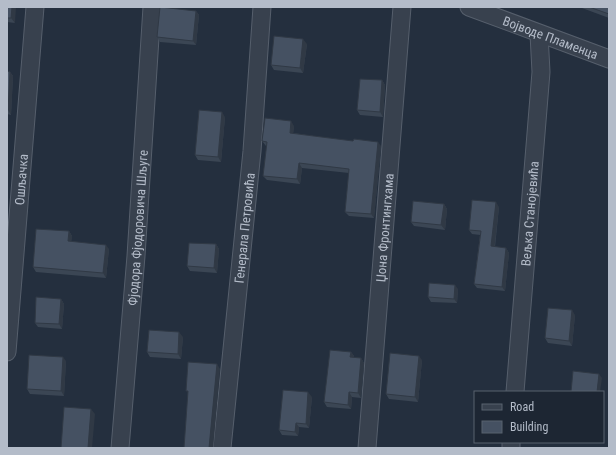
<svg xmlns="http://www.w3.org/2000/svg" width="616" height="455" viewBox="0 0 616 455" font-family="'Roboto Condensed',sans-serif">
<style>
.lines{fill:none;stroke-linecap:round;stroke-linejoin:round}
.minor-casing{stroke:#565f6c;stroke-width:19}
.minor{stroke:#38414e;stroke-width:17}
.wall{fill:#3b4654}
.shaded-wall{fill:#303945}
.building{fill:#455162;stroke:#303945}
.labels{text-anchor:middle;stroke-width:4;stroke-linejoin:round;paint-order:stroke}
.street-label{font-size:13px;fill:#b4bcc9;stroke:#1d2633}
</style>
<rect width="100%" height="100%" fill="#242f3e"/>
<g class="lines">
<!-- minor casing -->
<g class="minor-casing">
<g id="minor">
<path id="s1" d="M469 7 609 59"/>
<path id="s2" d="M7 352 35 7"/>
<path id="s3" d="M515 392 541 72 539 34"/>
<path id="s4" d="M120 448 136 256 152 7"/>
<path id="s5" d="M222 448 252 151 262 7"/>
<path id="s6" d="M367 448 402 7"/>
<path d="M511 448V442"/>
</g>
</g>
<!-- minor -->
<use href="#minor" class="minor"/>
</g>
<!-- wall -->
<path class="wall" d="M7 7 15 23 7 22Z
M582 7H609V18L582 8Z
M196 11 199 15 196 45 160 42 157 37Z
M307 44 303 73 274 70 271 65Z
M7 71 10 72 13 76 11 115 7 114Z
M382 80 385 85 383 117 360 115 357 110Z
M225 117 221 162 198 160 195 155Z
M294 126 293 133 381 146 374 218 349 216 345 212 349 173 302 168 300 184 267 180 263 176 267 146H266L262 141Z
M444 204 447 209 445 230 414 226 411 222Z
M499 207 495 247 506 248 509 253 505 291 477 288 474 284 480 235 472 234 469 230Z
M69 231 72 236 71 241 109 249 106 278 36 272 33 267Z
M216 244 219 249 217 273 190 271 187 266Z
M458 289 457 303 431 302 428 297Z
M61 299 64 304 62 329 38 327 35 323Z
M575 315 572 346 548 343 545 338Z
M183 337 181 359 150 357 147 352Z
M351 352 354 356V358H361L364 363 361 398 352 397 351 409 327 407 324 402Z
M422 360 418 402 389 399 386 394Z
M66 361 64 396 30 394 27 389Z
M312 397 309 428 299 427 298 436 282 435 279 430Z"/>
<!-- shaded-wall -->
<path class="shaded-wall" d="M12 7H16L15 23 11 18Z
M196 11 199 15 196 45 193 41Z
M303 39 307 44 303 73 300 68Z
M10 72 13 76 11 115 8 110Z
M382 80 385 85 383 117 380 112Z
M222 112 225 117 221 162 218 157Z
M291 121 294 126 293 137 290 133Z
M378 142 381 146 374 218 371 214Z
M299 163 302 168 300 184 297 179Z
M496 202 499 207 494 251 491 246Z
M444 204 447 209 445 230 441 225Z
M69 231 72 236 71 246 68 241Z
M216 244 219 249 217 273 214 268Z
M106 245 109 249 106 278 103 273Z
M506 248 509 253 505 291 502 287Z
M455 285 458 289 457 303 454 299Z
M61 299 64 304 62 329 59 324Z
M572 310 575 315 572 346 569 341Z
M179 332 183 337 181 359 178 354Z
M351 352 354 356 353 362 350 357Z
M419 356 422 360 418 402 415 397Z
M63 357 66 361 64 396 61 391Z
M361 358 364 363 361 398 358 393Z
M217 364 220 369 213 448H209Z
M599 374 602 378 600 392H597Z
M308 392 312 397 309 428 306 424Z
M349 392 352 397 351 409 348 405Z
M91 409 95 414 92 448H88Z
M296 423 299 427 298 436 295 432Z"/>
<!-- building -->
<path class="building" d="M7 7H12L11 18H7Z
M160 7 196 11 193 41 157 37Z
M589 7H609V14Z
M274 36 303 39 300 68 271 65Z
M7 71 10 72 8 110H7Z
M360 79 382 80 380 112 357 110Z
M199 110 222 112 218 157 195 155Z
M265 118 291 121 290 133 353 141 354 139 378 142 371 214 345 212 349 169 299 163 297 179 263 176 267 142 262 141Z
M472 200 496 202 491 246 506 248 502 287 474 284 481 231 469 230Z
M413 201 444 204 441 225 411 222Z
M36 229 69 231 68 241 106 245 103 273 33 267Z
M189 243 216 244 214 268 187 266Z
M429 283 455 285 454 299 428 297Z
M36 297 61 299 59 324 35 323Z
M548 308 572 310 569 341 545 338Z
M149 330 179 332 178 354 147 352Z
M330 350 351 352 350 357 361 358 358 393 349 392 348 405 324 402Z
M390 353 419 356 415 397 386 394Z
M29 355 63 357 61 391 27 389Z
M188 362 217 364 209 448H184L188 391H186Z
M573 371 599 374 597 392H571Z
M283 390 308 392 306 424 296 423 295 432 279 430Z
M64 407 91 409 88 448H61Z"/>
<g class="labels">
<!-- street labels -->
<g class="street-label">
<text dy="5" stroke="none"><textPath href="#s1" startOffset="87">Војводе Пламенца</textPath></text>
<text dy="5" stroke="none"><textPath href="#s2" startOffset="173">Ошљачка</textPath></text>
<text dy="5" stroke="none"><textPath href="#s3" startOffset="179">Вељка Станојевића</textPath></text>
<text dy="5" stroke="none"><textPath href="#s4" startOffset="221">Фјодора Фјодоровича Шљуге</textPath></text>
<text dy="5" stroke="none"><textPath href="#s5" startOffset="221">Генерала Петровића</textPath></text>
<text dy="5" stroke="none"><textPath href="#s6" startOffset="221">Џона Фронтингхама</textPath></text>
</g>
</g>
<!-- border -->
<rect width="616" height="455" fill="none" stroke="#b4bcc9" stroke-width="16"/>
<!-- legend -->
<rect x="474" y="391" width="130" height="52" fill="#1d2633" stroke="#59626f"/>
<rect x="482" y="404" width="20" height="6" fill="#38414e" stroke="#59626f"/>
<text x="510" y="411" font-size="12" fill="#b4bcc9">Road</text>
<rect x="482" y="421" width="20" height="12" fill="#455162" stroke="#59626f"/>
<text x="510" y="431" font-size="12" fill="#b4bcc9">Building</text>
</svg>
